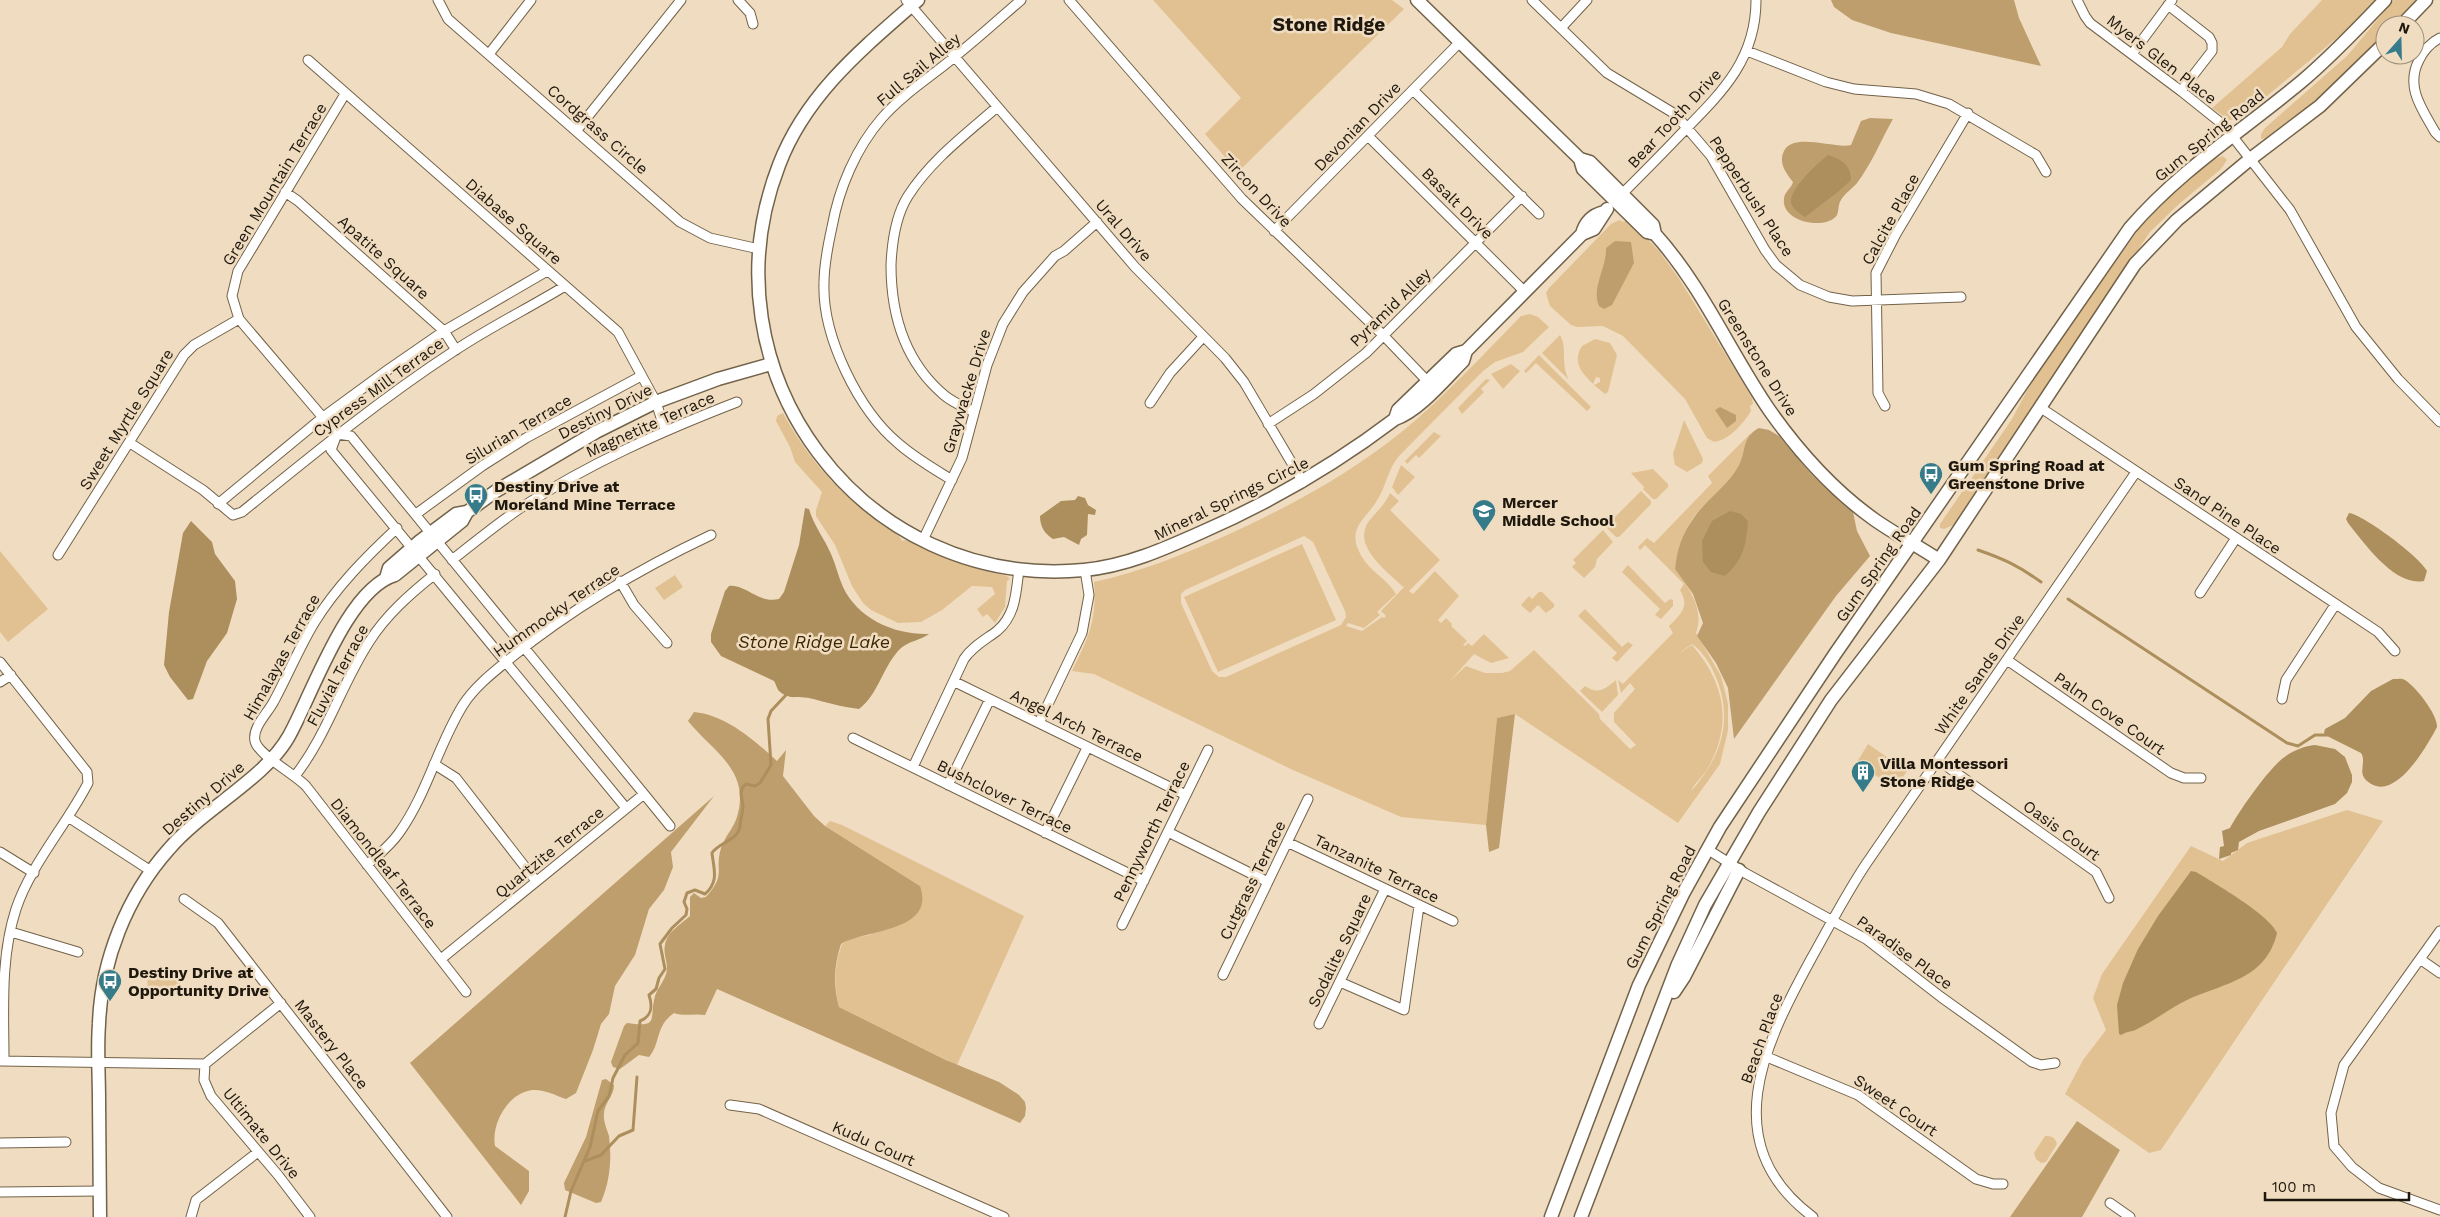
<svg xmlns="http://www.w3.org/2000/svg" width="2440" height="1217" viewBox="0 0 2440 1217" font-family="'Work Sans',sans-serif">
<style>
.green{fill:#e1c192;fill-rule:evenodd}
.forest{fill:#be9e6d}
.water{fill:#ad8e5d}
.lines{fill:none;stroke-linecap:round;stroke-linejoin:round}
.stream{stroke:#ad8e5d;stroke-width:3}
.street-casing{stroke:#726249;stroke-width:11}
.secondary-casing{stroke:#726249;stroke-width:15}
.street{stroke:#fff;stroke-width:9}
.secondary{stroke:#fff;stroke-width:12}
.labels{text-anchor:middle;stroke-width:5;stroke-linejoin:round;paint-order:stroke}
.street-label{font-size:16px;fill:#1f180e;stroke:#f0ddc1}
.poi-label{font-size:16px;font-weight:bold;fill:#1f180e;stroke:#f0ddc1;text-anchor:start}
.water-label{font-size:18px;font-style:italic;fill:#3c2600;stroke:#f0ddc1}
.quarter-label{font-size:19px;font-weight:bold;fill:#1f180e;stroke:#f0ddc1}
</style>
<rect width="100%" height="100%" fill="#f0ddc1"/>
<!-- green -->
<path class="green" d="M1153 0H1392L1404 9 1238 172 1205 134 1241 98Z
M2322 0H2378L2355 23 2239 119 2229 120 2212 108 2282 47 2290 34Z
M2394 0H2418L2395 25H2385V35L2321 97 2267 138 2261 139V134L2265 128 2347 56Z
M2223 156 2227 160 2221 169 2179 204 2150 232 1956 524 1944 529 1940 528V524L2012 419 2032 381 2138 230 2176 188 2211 160Z
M1627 218 1659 251 1680 280 1752 398 1753 404 1750 406 1751 411C1744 423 1728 441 1714 442L1707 438 1685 399 1623 336 1603 326 1577 327 1571 325 1550 306 1546 293 1549 288 1611 224 1619 220 1624 222Z
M1530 314 1538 317 1549 327 1523 352 1495 362 1483 371 1399 456C1388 469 1387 483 1379 497 1367 520 1344 527 1362 557 1370 571 1388 580 1396 594L1377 612 1380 615 1364 628 1348 623 1346 626 1362 631 1382 617 1384 618 1386 616 1381 611 1405 586 1403 587C1387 571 1351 546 1369 521 1377 511 1385 505 1390 493L1399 501 1390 510 1440 560 1409 591 1413 594 1435 571 1459 596 1438 620 1441 623 1446 618 1452 624 1451 626 1467 641 1463 645 1465 646 1468 643 1472 646 1484 634 1509 658 1491 663 1474 654 1451 680 1466 666 1485 673H1502L1510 671 1534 650 1599 714 1600 719 1630 749 1636 745 1614 722V713L1635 689 1630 683 1621 693 1618 680 1623 684 1673 633 1669 626C1681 614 1690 607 1680 590L1684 584 1645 545 1640 550 1638 547 1647 538 1654 543 1656 541 1712 483 1708 476 1751 433C1744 444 1745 455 1739 466 1729 487 1706 499 1693 518 1682 534 1678 550 1675 568 1688 587 1705 609 1696 633L1721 676 1728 704V730L1720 764 1678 823 1515 714 1497 718 1486 825 1401 817 1293 770 1094 674 1072 671C1089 637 1097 619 1094 582 1140 572 1182 555 1225 536 1289 507 1350 474 1404 430 1446 395 1483 355 1521 316ZM1304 536 1313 542 1345 611 1346 617 1341 625 1226 677H1219L1212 671 1181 603V594L1185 590ZM1692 644C1702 651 1710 663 1715 675 1734 718 1722 757 1691 791 1695 782 1705 775 1709 766 1733 722 1724 682 1692 645L1675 656Z
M1560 335C1568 349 1560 363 1569 380L1542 353Z
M1595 339 1610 343 1617 355 1608 392 1605 394 1594 385 1600 382V378L1596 377 1593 384C1581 372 1572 362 1582 346Z
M1539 355 1591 407 1587 411 1536 363 1526 373 1524 371Z
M1511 364 1520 371 1503 389 1491 374Z
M1486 379 1490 380 1481 389 1484 392 1462 414 1458 408Z
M783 413C813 468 848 502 899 536L902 541 906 540 955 561 1007 576 1010 579 1007 581 1005 607 995 623 987 614 983 617 977 609 995 594 992 587 972 586 942 610 921 622 898 623 871 610 863 603 852 586 835 545 816 516V510L822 492 795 462 790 447 776 421 777 416Z
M1684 420 1703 459 1702 463 1687 472 1675 465 1673 454Z
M1434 432 1441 436 1419 458 1416 455 1407 464 1405 461Z
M1401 465 1415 477 1398 495 1392 487Z
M1653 469 1668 484V487L1656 499H1653L1643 489 1644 487 1631 473Z
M1641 491 1651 501V504L1619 537H1616L1607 528V525Z
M1603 530 1613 542 1597 559 1595 567 1584 578 1572 567 1576 563 1573 560Z
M1302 544 1336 620 1218 672 1184 597Z
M0 551 48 609 8 642 0 632Z
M1628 565 1665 603 1670 599 1673 600V606L1661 619 1655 615 1660 609 1622 572Z
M675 575 683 587 664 600 655 588Z
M1539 592H1542L1554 604V607L1546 613 1538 605 1530 613 1521 605 1529 596 1532 599Z
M1585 609 1622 647 1628 642 1633 645 1617 662 1612 658 1617 653 1578 616Z
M1616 680 1618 695 1602 712 1580 691 1585 686C1598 695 1605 689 1616 680Z
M1868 744 1907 771 1895 789 1857 762Z
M2347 810 2383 821 2161 1150 2149 1153 2065 1094 2083 1060 2106 1030 2093 998 2102 974 2191 846 2223 861 2247 843Z
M830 821 842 825 1024 916 957 1065 839 1007C834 985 834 965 842 944L852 938 870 935 920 886 825 826Z
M147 972H175L180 978 179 988 175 993 148 992Z
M2045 1136C2052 1136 2055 1137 2057 1144L2046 1162 2041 1163 2036 1159 2034 1153Z"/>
<!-- forest -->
<path class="forest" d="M1831 0H2014L2019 18 2041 66 1891 33 1852 20 1834 7Z
M1870 118 1893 119C1881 140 1871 165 1857 183 1852 189 1844 194 1841 200 1838 204 1839 211 1837 215 1827 231 1781 222 1784 199 1784 192 1791 189 1793 182 1786 173 1778 163 1784 151 1793 132 1835 149 1851 145L1861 121Z
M1615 241 1631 242 1634 263 1612 305 1604 309 1599 306C1591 288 1607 267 1606 248Z
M1720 407 1736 415V421L1727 428 1715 410Z
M1759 428 1769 430 1779 436 1813 476 1853 512 1857 531 1870 556 1836 596 1734 739 1728 688 1716 663 1697 636 1703 623 1693 594 1675 569C1677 550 1682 534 1693 519 1705 500 1727 487 1738 467 1747 452 1741 437 1759 428Z
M694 712C726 715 754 740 777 761L786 750 783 776 814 816 825 826 920 886C936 932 867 929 841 944 834 965 833 985 839 1007L946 1060 999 1082 1019 1095 1025 1102 1026 1108 1025 1116 1020 1123 717 989 705 1015C693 1013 685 1017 674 1013 655 1026 661 1043 649 1057L639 1055 620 1069 613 1067 611 1062 624 1026 627 1023C660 1028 649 1019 655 996 658 986 667 979 667 968 667 960 663 953 665 945 667 932 681 924 690 916V897L694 893 701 898 706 897C727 873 714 872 721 848 725 836 733 829 737 817 751 770 713 752 688 721Z
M1515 714 1499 848 1489 852 1486 825 1497 718Z
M714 796 671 852 673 867 664 890 649 909 635 955 615 986 609 1014 601 1024 593 1050 576 1093 566 1099C555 1095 544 1089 532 1090 508 1093 491 1124 495 1146L529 1171V1191L521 1205 410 1063Z
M606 1079 614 1085C614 1096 604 1103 604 1114 603 1121 607 1129 609 1136 612 1158 610 1182 601 1202L596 1203 565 1190 564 1183 586 1137 602 1080Z
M2077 1121 2120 1150 2082 1217H2010Z"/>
<!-- water -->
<path class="water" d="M1828 155C1841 159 1851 165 1851 180L1839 191 1805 217C1800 214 1793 209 1791 203 1789 189 1818 163 1828 155Z
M1078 496 1085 498 1088 505 1096 510 1095 515 1088 514 1087 535 1081 539 1079 545 1064 537 1053 539C1045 534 1040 527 1040 516L1061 501 1075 500Z
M805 508 809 509C814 526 824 538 831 554 836 565 838 576 843 587 858 619 895 635 929 634 921 640 909 641 901 648 883 665 879 694 859 709 841 707 826 702 809 698 799 696 788 700 779 691 777 689 776 684 774 681L721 656 711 642V634L725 591 729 586C746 584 758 604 779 599L784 592 799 545Z
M1730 511 1741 514 1748 521C1746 545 1744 559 1725 576L1711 572 1703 562 1702 541 1712 521Z
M2349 513C2364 515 2420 557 2427 571L2424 581C2395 587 2365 544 2348 523L2346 519Z
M191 521 212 542 215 554 235 581 237 599 227 633 207 661 193 699 188 700 170 677 164 665 169 612 183 533Z
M2393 679C2397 679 2402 678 2405 680 2416 687 2438 715 2437 727 2427 746 2394 805 2367 781 2357 773 2367 762 2361 753L2327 736 2324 733 2325 729 2345 718 2371 691Z
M2315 745 2335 749 2345 757 2352 775V782L2347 793 2335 804 2259 831 2239 842 2238 850 2231 853V855L2219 859 2220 847 2224 846 2222 831 2230 828C2239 811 2271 765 2286 756 2294 750 2305 746 2315 745Z
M2191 871 2196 872C2214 883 2270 915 2277 933 2266 979 2225 983 2189 999 2171 1007 2156 1020 2139 1028 2133 1032 2127 1031 2121 1035L2119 1034 2117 1005 2123 983 2138 949 2158 916Z"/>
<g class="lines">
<!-- stream -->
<path class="stream" d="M1978 550C2004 559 2019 566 2041 582
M2068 599 2287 743 2298 746 2315 735H2327
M585 1161 601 1155 619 1136 633 1130 637 1077
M565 1217 571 1191 590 1147 598 1111 609 1096 613 1078 625 1055 638 1043 640 1021C652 1016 653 1007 649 995L656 989 659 978 665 969 660 944 672 928 686 915 687 909 684 902 687 893 695 890 705 894C719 882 714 870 712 853 719 842 738 841 740 826 740 820 743 812 743 806 742 798 738 790 746 784L755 786 760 783 771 765 768 719 771 711 786 695"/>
<!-- street casing -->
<g class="street-casing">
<path id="street" d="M438 0 448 19 680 222 710 238 759 249
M738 0 750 13 753 24
M906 0 1135 267 1225 358 1244 382 1303 482
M1069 0 1242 199 1384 336 1432 386
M1532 0 1607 73 1675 114 1711 156 1765 250 1776 265 1800 285 1829 297 1852 301 1961 297
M2077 0 2085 16 2090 23 2181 91 2221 123 2233 137 2290 210 2356 327 2398 379 2440 422
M2168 5 2209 37 2212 43V51L2181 91
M1561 28 1587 0
M2440 38C2430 43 2424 50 2419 60 2405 87 2422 109 2435 132L2440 137
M1747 51 1826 82 1854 89 1916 94 1949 104 2036 155 2046 172
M489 54 531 0
M2132 54 2172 0
M308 60 618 332 656 402 665 430
M1413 90 1539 214
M345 94 238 271 232 296 239 319 337 434 351 436 644 794
M577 130 681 0
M1369 137 1525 292
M285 192 298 201 444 331 456 350
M1622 194C1641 175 1660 156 1679 136 1719 95 1756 62 1756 0
M1274 231 1460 42
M1150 403 1170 373 1203 337
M1885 406 1878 393 1876 273 1896 234 1968 113
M2041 408 2378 632 2395 651
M974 412C964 407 952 402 944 395 904 361 891 315 891 265 892 242 896 215 908 196 931 160 966 134 997 107
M1268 424 1314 394 1366 353 1522 196
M337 434 331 450 626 808
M130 443 203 490 233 515 242 512C311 456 379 400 454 351 490 327 529 308 565 286
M952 480C934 469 915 458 899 444 858 410 822 336 824 283 824 264 828 245 832 227 839 188 856 148 882 118 902 95 929 78 952 59 976 40 998 20 1021 0
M218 504 322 418 389 369 444 331 547 271
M416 514 482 466 526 438 641 376
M397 528C366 557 337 586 314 623 299 648 288 675 274 701 268 713 252 727 255 741 258 755 295 774 306 786L466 992
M923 540 962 458 987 365 1003 324 1023 292 1055 256 1064 251 1097 222
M58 555 184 355 194 345 239 319
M452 560C475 542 498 523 522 507 590 463 662 431 737 402
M620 581 634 605 667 643
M2200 593 2236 538
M2007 660 2171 773 2184 778H2201
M0 662 87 772 88 783C67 824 30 866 16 909 0 958 4 1011 4 1061
M0 682 11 675
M955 682 1186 795
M2282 699 2286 680 2335 605
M1039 723 1082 633 1089 595 1085 570
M853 738 1144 881
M1938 760 2096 872 2109 898
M434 764 456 778 536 881
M913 767 964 659C973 646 985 640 997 631 1016 615 1016 592 1019 569
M295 776C327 735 341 685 369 642 386 615 410 594 435 574
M948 785 990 699
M68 817 151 871
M1168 832 1268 882
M1045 833 1087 748
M1287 842 1453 921
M1707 849 1745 873 1866 939 1941 997 2032 1062 2041 1065 2055 1063
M0 852 34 873
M367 865C378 855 390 846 399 833 427 794 438 745 463 705 475 686 495 671 512 657 574 607 639 569 711 535
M184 899 218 923 447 1217
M1122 925 1208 750
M2440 931 2344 1065 2331 1113 2334 1146 2352 1167 2379 1188 2440 1210
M11 932 78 952
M441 959 644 794 670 826
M2420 959 2440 973
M1223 975 1308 799
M1340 982 1404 1010 1419 906
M1319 1024 1385 889
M1767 1057 1858 1095 1976 1179 1993 1184H2003
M0 1061 205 1064 281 1003
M205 1064 204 1080 211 1096 278 1175 310 1217
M730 1105 759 1109 1004 1217
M0 1143 66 1142
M0 1192 100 1191
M2110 1203 2130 1217
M191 1217 196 1200 258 1152
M1813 1217C1715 1144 1764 1045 1811 959 1829 927 1846 894 1866 864L2136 472"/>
</g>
<!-- secondary casing -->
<g class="secondary-casing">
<path id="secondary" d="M918 0C863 48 806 94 779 165 699 371 862 591 1084 570 1126 566 1164 549 1202 532 1273 501 1333 466 1395 419 1419 411 1445 379 1463 361L1466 351 1582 234C1585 222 1592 215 1604 212
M1417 0 1580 159 1590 162 1653 225 1655 234C1703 287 1730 353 1770 411 1799 452 1834 491 1875 520 1895 534 1918 546 1939 560
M2402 25 2426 0
M1580 159 1583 169 1647 232 1655 234
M1582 234 1594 229 1607 209
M1395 419 1398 410 1456 354 1466 351
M386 578 389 568 420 541 456 514 467 512
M1674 992 1684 977 1739 870
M100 1217C100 1178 99 1139 99 1100 99 1075 97 1050 99 1024 101 961 127 896 169 849 203 809 265 779 289 736 312 695 347 589 395 575L462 521 467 512 496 491 596 432 656 402 718 379 771 364
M1551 1217 1639 985 1684 892 1720 827 1835 654 2130 228C2180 170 2242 131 2301 82 2331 57 2358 28 2385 0
M1581 1217 1678 964 1705 905 1759 812 1831 700 1939 560 2135 264 2177 220 2249 160 2320 106 2385 43"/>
</g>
<!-- street -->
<use href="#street" class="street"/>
<!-- secondary -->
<use href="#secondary" class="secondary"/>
</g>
<!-- icons -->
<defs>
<g id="bus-pin" transform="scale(1.25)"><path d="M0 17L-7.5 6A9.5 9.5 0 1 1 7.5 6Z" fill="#367b89" stroke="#f0ddc1"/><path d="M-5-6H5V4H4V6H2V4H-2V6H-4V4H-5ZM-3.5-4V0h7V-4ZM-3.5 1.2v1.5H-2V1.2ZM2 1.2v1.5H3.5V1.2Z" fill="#fff"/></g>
<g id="school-pin" transform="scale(1.25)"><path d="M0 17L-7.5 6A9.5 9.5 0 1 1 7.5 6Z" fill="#367b89" stroke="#f0ddc1"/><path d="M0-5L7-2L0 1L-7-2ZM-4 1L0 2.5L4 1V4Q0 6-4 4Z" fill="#fff"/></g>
<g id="building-pin" transform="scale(1.25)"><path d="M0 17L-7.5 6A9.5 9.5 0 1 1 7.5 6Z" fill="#367b89" stroke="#f0ddc1"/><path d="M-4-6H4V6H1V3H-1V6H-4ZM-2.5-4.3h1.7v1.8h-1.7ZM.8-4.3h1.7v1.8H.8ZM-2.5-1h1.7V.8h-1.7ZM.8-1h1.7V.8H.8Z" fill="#fff"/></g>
</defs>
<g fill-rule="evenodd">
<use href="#bus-pin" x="1931" y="474"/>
<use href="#bus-pin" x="476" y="495"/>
<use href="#school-pin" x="1484" y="511"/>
<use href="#building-pin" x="1863" y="772"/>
<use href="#bus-pin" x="110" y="981"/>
</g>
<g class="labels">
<!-- street labels -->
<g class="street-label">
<text transform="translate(2162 59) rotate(38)" y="6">Myers Glen Place</text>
<text transform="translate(918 69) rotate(-40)" y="6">Full Sail Alley</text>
<text transform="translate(1674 118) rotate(-47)" y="6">Bear Tooth Drive</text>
<text transform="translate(1357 126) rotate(-46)" y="6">Devonian Drive</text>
<text transform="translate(598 129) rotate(41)" y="6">Cordgrass Circle</text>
<text transform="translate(2209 135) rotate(-39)" y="6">Gum Spring Road</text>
<text transform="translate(274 184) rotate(-59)" y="6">Green Mountain Terrace</text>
<text transform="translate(1257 190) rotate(47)" y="6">Zircon Drive</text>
<text transform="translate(1752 196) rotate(57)" y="6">Pepperbush Place</text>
<text transform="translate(1458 203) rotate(45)" y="6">Basalt Drive</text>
<text transform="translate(1890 219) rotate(-61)" y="6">Calcite Place</text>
<text transform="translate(514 221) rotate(41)" y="6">Diabase Square</text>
<text transform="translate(1124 230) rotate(49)" y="6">Ural Drive</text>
<text transform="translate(384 257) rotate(42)" y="6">Apatite Square</text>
<text transform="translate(1390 307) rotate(-44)" y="6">Pyramid Alley</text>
<text transform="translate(1758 357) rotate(58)" y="6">Greenstone Drive</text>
<text transform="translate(378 387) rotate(-36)" y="6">Cypress Mill Terrace</text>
<text transform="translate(966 391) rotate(-73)" y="6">Graywacke Drive</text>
<text transform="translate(605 411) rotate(-27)" y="6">Destiny Drive</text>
<text transform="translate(126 419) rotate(-58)" y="6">Sweet Myrtle Square</text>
<text transform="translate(650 424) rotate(-24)" y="6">Magnetite Terrace</text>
<text transform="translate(518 429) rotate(-31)" y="6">Silurian Terrace</text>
<text transform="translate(1231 498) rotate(-26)" y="6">Mineral Springs Circle</text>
<text transform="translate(2228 515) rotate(34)" y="6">Sand Pine Place</text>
<text transform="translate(1878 564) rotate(-55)" y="6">Gum Spring Road</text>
<text transform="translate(556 610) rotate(-35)" y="6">Hummocky Terrace</text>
<text transform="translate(281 657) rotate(-61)" y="6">Himalayas Terrace</text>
<text transform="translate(1979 674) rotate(-55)" y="6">White Sands Drive</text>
<text transform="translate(337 675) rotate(-62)" y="6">Fluvial Terrace</text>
<text transform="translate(2110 713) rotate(35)" y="6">Palm Cove Court</text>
<text transform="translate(1077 725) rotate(26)" y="6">Angel Arch Terrace</text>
<text transform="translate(1005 796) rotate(26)" y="6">Bushclover Terrace</text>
<text transform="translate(203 798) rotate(-41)" y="6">Destiny Drive</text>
<text transform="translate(2062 830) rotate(36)" y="6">Oasis Court</text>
<text transform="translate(1151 831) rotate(-64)" y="6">Pennyworth Terrace</text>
<text transform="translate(549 852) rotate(-39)" y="6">Quartzite Terrace</text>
<text transform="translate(384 863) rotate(52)" y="6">Diamondleaf Terrace</text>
<text transform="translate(1377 868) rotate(26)" y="6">Tanzanite Terrace</text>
<text transform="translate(1252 880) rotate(-64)" y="6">Cutgrass Terrace</text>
<text transform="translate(1660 907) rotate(-63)" y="6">Gum Spring Road</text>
<text transform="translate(1339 950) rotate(-64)" y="6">Sodalite Square</text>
<text transform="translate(1905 952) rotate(36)" y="6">Paradise Place</text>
<text transform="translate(1761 1038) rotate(-70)" y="6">Beach Place</text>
<text transform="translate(332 1044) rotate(52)" y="6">Mastery Place</text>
<text transform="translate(1896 1105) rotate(34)" y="6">Sweet Court</text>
<text transform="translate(262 1133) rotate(51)" y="6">Ultimate Drive</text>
<text transform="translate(874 1143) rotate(24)" y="6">Kudu Court</text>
</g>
<!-- poi labels -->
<g class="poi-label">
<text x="1948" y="471">Gum Spring Road at<tspan x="1948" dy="18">Greenstone Drive</tspan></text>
<text x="494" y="492">Destiny Drive at<tspan x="494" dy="18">Moreland Mine Terrace</tspan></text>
<text x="1502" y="508">Mercer<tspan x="1502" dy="18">Middle School</tspan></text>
<text x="1880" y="769">Villa Montessori<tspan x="1880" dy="18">Stone Ridge</tspan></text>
<text x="128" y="978">Destiny Drive at<tspan x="128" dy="18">Opportunity Drive</tspan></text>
</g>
<!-- water labels -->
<g class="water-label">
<text x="814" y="648">Stone Ridge Lake</text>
</g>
<!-- quarter labels -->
<g class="quarter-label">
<text x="1329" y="31">Stone Ridge</text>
</g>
</g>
<!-- north arrow -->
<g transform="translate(2400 40) rotate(20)"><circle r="24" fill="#f0ddc1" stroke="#9c8e79"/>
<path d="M0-4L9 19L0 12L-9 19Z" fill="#367b89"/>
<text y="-8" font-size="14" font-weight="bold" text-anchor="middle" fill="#1f180e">N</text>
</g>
<!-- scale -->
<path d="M2265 1192v8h144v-8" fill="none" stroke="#1f180e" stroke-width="2.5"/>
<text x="2272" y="1192" font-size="15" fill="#1f180e" stroke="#f0ddc1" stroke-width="4" paint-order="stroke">100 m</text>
</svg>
